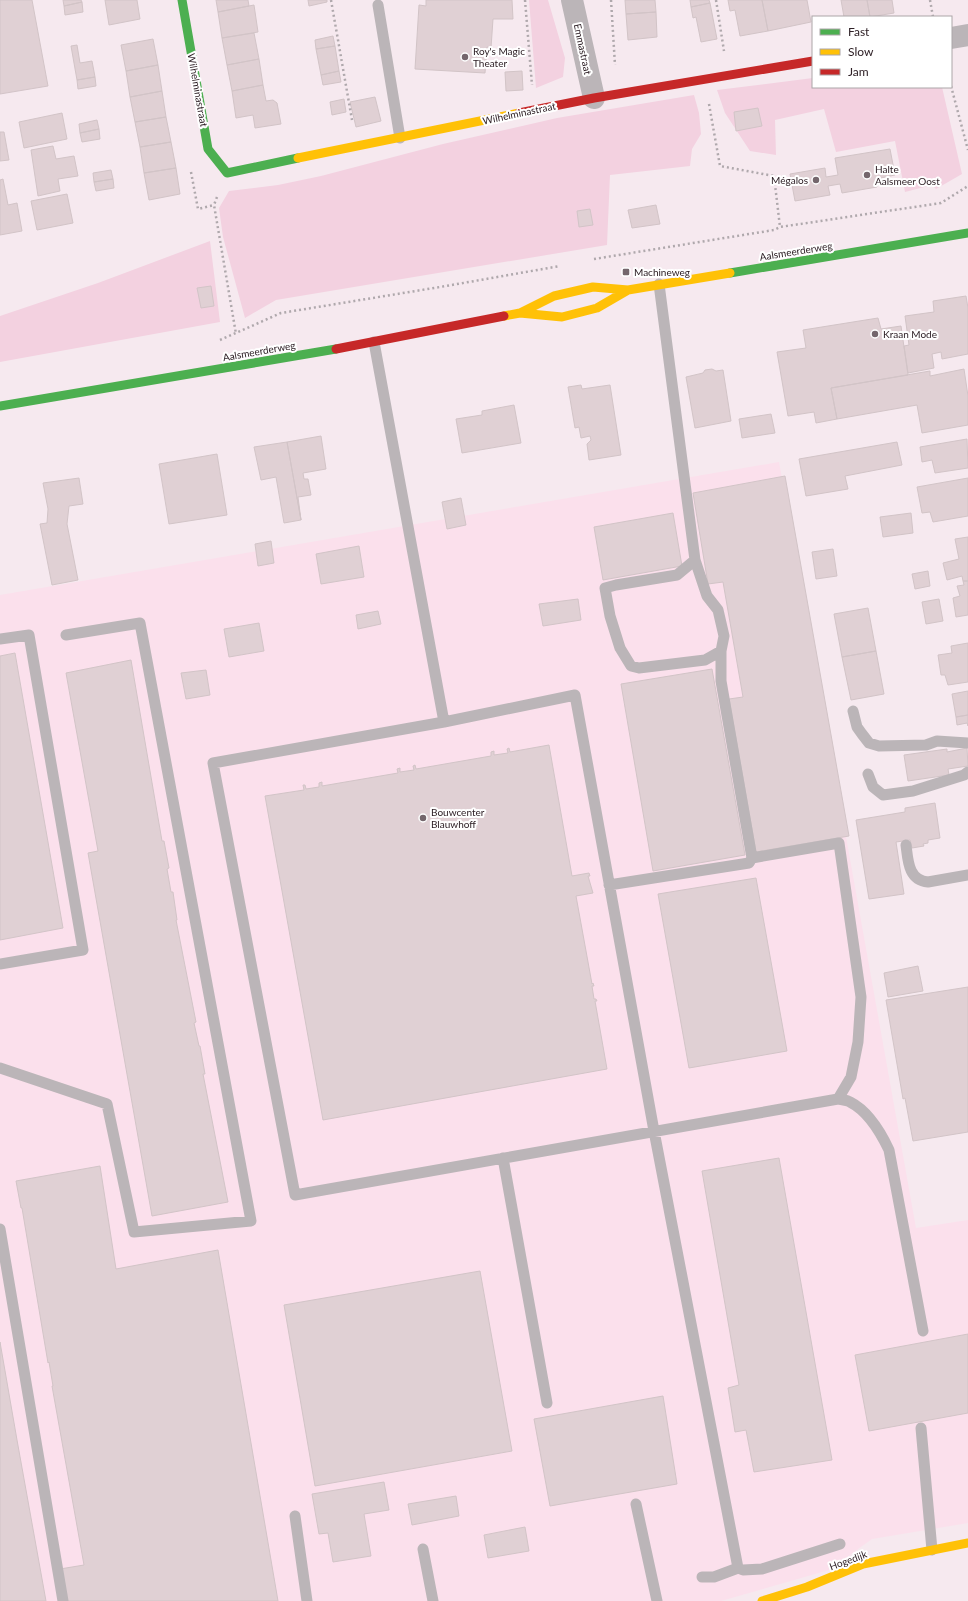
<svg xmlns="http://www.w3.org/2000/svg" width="968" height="1601" viewBox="0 0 968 1601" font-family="Lato,sans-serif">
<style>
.built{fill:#fbe0ec}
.green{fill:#f3d1e0}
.building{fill:#e0d0d4;stroke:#d2c4c7}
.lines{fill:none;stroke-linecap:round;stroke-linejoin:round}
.path{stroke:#afa8ac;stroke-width:2.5;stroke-dasharray:2 3;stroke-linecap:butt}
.lane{stroke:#bbb5b8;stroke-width:11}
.street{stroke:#bbb5b8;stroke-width:22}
.fast{stroke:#4caf50;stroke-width:9}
.slow{stroke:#ffc107;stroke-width:9}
.jam{stroke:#c62828;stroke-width:9}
.poi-dot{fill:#74666c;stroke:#fff;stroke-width:1.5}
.labels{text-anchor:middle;stroke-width:4;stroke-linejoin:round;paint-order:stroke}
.street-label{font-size:10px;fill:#2e2026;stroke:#fff}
.poi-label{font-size:10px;fill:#2e2026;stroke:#fff;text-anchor:start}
</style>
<rect width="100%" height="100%" fill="#f6e9ef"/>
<!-- built -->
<path class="built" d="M779 462 916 1228 968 1220V1523L872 1539 829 1570 721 1601H0V595Z"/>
<!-- green -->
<path class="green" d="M529 0H548L565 58 563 77 536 88Z
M813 78V87H942L962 174 936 189 932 185 905 192 895 141 836 152 824 109 775 120 776 155 750 151 725 113 717 90Z
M694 95 699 113 701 134 692 149 690 166 610 175 607 245 276 300 245 318 223 237 219 208 229 191 278 185 321 176 443 144 557 118Z
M210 241 220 322 0 362V316L98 283Z"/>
<!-- building -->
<path class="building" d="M0 0H32L48 86 0 94Z
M63 0H81L82 2 64 6Z
M105 0H137L140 19 109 25Z
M216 0H248L249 6 218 12Z
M308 0H327V2L309 6Z
M426 0H512L513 19H493L491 48 487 47 485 73 415 69 419 5 426 6Z
M625 0H655L656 12 626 14Z
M690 0H709L710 3 691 7Z
M728 0H762L768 31 740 36 735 10 730 11Z
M762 0H807L811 22 768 31Z
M841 0H867L870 17H844Z
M867 0H892L894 13 870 17Z
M82 2 83 12 65 15 64 6Z
M710 3 717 39 701 42 696 17 693 18 691 7Z
M254 5 258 32 222 38 218 12Z
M656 12 657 37 628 40 626 14Z
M254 33 259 59 227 65 222 38Z
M333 36 335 46 316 49 315 40Z
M153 39 158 65 126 71 121 45Z
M77 45 80 63 92 61 95 77 77 80 71 46Z
M335 46 339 71 321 75 316 49Z
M259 59 263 85 232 91 227 65Z
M158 65 162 91 130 97 126 71Z
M339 71 341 82 323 85 321 75Z
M522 71 523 90 506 91 505 72Z
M95 77 96 86 78 89 77 80Z
M263 85 266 101 273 100 277 103 281 124 255 128 253 115 236 118 232 91Z
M162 91 166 117 135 122 130 97Z
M375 97 381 121 356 127 350 102Z
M344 99 346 112 332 115 330 102Z
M758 108 762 126 736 131 734 112Z
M62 113 67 139 24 148 19 122Z
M166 117 171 142 140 147 135 122Z
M97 120 99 129 80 133 79 124Z
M99 129 100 139 82 142 80 133Z
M0 132H4L9 160 0 161Z
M171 142 176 168 144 173 140 147Z
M53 146 56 159 74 156 78 176 58 179 60 191 38 196 31 150Z
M890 149 895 175 876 179 877 187 842 193 840 184 828 186 830 195 795 201 790 174 825 168 826 177 838 175 835 158Z
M176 168 180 194 149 200 144 173Z
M111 170 113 179 94 182 93 173Z
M3 179 8 205 17 203 22 231 0 235V180Z
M113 179 114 188 96 191 94 182Z
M67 194 73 223 37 230 31 201Z
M656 205 660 224 632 228 628 210Z
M590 209 593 225 579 227 577 211Z
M211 286 214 306 201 308 197 288Z
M966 296 968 308V354L942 359 941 352 932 354 934 368 908 373 904 346 909 345 905 316 934 312 933 301Z
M878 318 881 329 901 326 908 375 831 388 837 419 816 423 814 412 788 416 777 352 806 348 803 330Z
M712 369 716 371 723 370 731 421 695 428 686 377 703 373 705 370Z
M964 369 968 396V425L922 433 917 405 837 419 831 388 930 371V376Z
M581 385 582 389 610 385 621 455 589 460 587 444 591 440 590 436 581 438 579 427 575 428 568 387Z
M514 405 521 443 462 453 456 419 482 415V411Z
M771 414 775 433 742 438 739 419Z
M321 436 326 469 303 473 304 479H308L311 495 298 497 301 520 287 442Z
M967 439 968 468 935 473 932 460 922 462 920 447Z
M287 442 301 520 284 523 276 477 261 480 254 447Z
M897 442 902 465 845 476 848 489 806 496 799 459Z
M217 454 227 515 169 524 159 464Z
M785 476 849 836 756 852 729 699 743 697 723 582 708 584 693 493Z
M79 478 83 504 69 506 67 524 78 580 52 585 40 524 47 523 48 509 43 483Z
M968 478V516L933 522 930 512 922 513 917 487Z
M461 498 466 525 447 529 442 502Z
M673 513 682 566 603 580 594 527Z
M911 513 913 533 883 537 880 517Z
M968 537V581H963L962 576 947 580 943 563 959 559 955 539Z
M271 541 274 563 258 566 255 544Z
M359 546 364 577 321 584 316 554Z
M833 549 837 576 816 579 812 552Z
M928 571 930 586 915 589 912 574Z
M963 581H968V615L956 617 953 598 960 596 957 586 964 585Z
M578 599 581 620 543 626 539 604Z
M939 599 943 621 926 624 922 602Z
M868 608 876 651 842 657 834 614Z
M378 611 381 624 358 629 356 615Z
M259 623 264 651 229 657 224 629Z
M968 643V682L948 685 945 675H941L938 655 952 653 951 646Z
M876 651 884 694 851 700 842 657Z
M15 653 63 928 0 940V656Z
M131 660 162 841H164L169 868 167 869 171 892H173L177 920H176L196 1022 194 1023 199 1046H200L205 1074H203L228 1202 152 1216 88 853 98 851 66 673Z
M712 669 745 855 653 871 621 684Z
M206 670 210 695 186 699 181 673Z
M968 691V715L956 717 952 694Z
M968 715V726L967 723 957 725 956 717Z
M549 745 572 876 589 873 590 876H588L593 893 576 896 592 984 593 983 594 986H592L594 999H596L597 1001H595L607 1069 323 1120 265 796 304 790 303 785H305L306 789 319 787V783L322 782V786L398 773 397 769 400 768V772L414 770 413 766 415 765 416 769 491 756V752L494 751V755L508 753 507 749 509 748 510 752Z
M967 748 968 766 948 769 949 775 908 781 904 755 947 749V752Z
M935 803 940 838 928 840V843L923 844 924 846 912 848 910 840 896 842 904 894 869 899 856 820 905 812V808Z
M756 878 787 1051 689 1068 658 894Z
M918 966 923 991 888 997 884 973Z
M968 987V1132L913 1141 905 1098 903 1099 886 1000Z
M779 1158 832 1460 754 1472 746 1430 735 1432 728 1388 739 1385 702 1171Z
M100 1166 116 1269 218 1250 278 1601H66L60 1569 84 1565 52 1386H53L49 1362 48 1363 22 1208H21L16 1181Z
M480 1271 512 1451 315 1486 284 1305Z
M968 1334V1413L869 1431 855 1355Z
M0 1342 17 1440 46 1601H0Z
M663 1396 677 1484 550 1506 534 1419Z
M384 1482 389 1510 364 1514 371 1556 333 1562 328 1533 319 1534 312 1494Z
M456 1496 459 1516 412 1525 408 1504Z
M525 1527 529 1551 488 1558 484 1535Z"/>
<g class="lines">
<!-- path -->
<path class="path" d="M331 0 352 120
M525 0 532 85
M611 0 615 65
M716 0 724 51
M930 0 933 17
M951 86 968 150
M709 104 720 166 774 176 780 227
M191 172 198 209 214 205
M217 197 214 205 236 334
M594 259 774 230 780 227 941 203 968 186
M220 340 281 313 446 286 560 266"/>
<!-- lane -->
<path class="lane" d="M378 5 400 138
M659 284 695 560 707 596 718 610 724 636 721 651 705 660 639 668 631 666 620 648 610 616 605 588 616 585 677 575 695 560
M374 342 444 722 213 763 295 1195 838 1099C842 1100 847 1100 850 1102 868 1111 881 1133 889 1150L923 1331
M0 639 29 635 83 950 0 964
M721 651V681L752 858 839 843 861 997 858 1042 851 1077 838 1099
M853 711 857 727 862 734 869 743 879 746 926 745 937 741 968 743
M444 722 575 695 654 1131 738 1568
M868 774 873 787 883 795 913 791 964 775 968 772
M906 845C908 860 908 880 928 882L968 875
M609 885 749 863 752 858
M0 1068 107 1104 134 1232 251 1221 140 623 66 635
M503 1158 547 1403
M0 1229 63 1601
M921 1428 932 1550
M636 1504 657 1601
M295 1516 307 1601
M423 1549 433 1601
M702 1577H714L738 1568 743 1570 762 1569 840 1544"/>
<!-- street -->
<path class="street" d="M572 0 594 98
M951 38 968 35"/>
<!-- fast -->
<path class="fast" d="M182 0 208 149 227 173 298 158
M730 273 968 233
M0 406 336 349"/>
<!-- slow -->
<path class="slow" d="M298 158 519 113
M520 313 562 317 597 308 628 290
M504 316 520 313 554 296 593 287 628 290 730 273
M762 1601 807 1587 863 1564 968 1543"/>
<!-- jam -->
<path class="jam" d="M519 113 594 98 813 61
M336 349 504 316"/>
</g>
<!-- markers -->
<g class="poi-dot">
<circle cx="465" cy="57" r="4"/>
<circle cx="867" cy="175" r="4"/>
<circle cx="816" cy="180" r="4"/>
<rect x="622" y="268" width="8" height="8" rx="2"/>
<circle cx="875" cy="334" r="4"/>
<circle cx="423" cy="818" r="4"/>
</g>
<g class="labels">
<!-- street labels -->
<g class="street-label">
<text transform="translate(583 49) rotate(78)" y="4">Emmastraat</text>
<text transform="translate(198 90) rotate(80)" y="4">Wilhelminastraat</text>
<text transform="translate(519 113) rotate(-12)" y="4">Wilhelminastraat</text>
<text transform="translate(796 251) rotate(-9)" y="4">Aalsmeerderweg</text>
<text transform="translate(259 351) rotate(-10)" y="4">Aalsmeerderweg</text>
<text transform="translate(848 1560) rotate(-20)" y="4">Hogedijk</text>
</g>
<!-- poi labels -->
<g class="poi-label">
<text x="473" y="55">Roy's Magic<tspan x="473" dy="12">Theater</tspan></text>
<text x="875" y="173">Halte<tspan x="875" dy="12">Aalsmeer Oost</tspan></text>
<text x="808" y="184" text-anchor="end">Mégalos</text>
<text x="634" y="276">Machineweg</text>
<text x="883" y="338">Kraan Mode</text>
<text x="431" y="816">Bouwcenter<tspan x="431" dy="12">Blauwhoff</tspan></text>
</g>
</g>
<!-- legend -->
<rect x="812" y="16" width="140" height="72" fill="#ffffff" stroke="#aba6a8"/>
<rect x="820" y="29" width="20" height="6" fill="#4caf50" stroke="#aba6a8"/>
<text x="848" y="36" font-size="12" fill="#2e2026">Fast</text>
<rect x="820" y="49" width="20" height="6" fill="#ffc107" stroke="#aba6a8"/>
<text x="848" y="56" font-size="12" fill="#2e2026">Slow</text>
<rect x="820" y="69" width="20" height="6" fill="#c62828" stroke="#aba6a8"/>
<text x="848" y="76" font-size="12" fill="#2e2026">Jam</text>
</svg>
